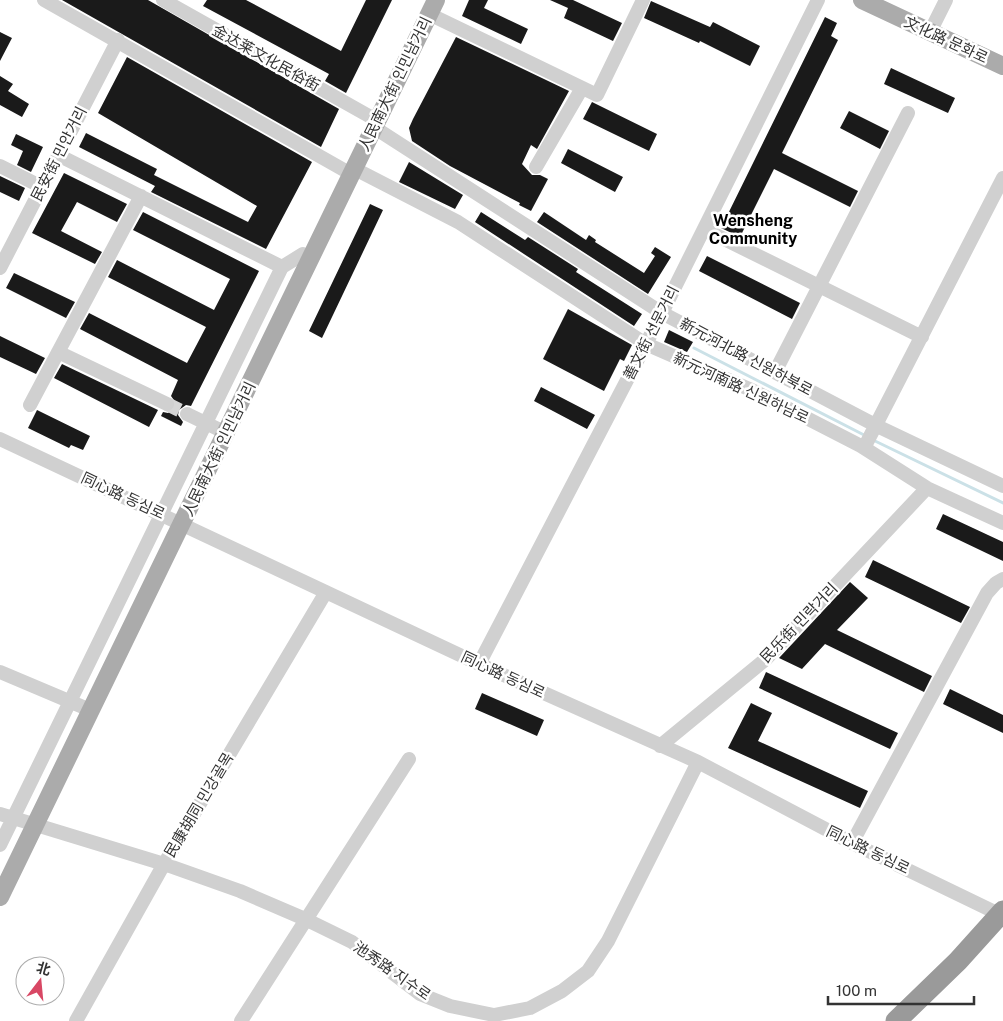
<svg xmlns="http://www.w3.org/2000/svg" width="1003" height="1021" viewBox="0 0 1003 1021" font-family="'Public Sans','Noto Sans SC','Noto Sans KR',sans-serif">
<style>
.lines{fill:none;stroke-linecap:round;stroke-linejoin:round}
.stream{stroke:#cbe1e7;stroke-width:3}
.building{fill:#1a1a1a}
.minor-tunnel{stroke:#d6d6d6;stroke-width:14;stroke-dasharray:14 7;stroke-linecap:butt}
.minor{stroke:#d0d0d0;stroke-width:14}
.major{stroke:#ababab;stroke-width:18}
.highway{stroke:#9a9a9a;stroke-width:21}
.labels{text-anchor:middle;stroke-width:5;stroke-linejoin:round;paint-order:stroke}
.street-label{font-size:15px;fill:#333;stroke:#fff}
.neighbourhood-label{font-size:16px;font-weight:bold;fill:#000;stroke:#fff}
</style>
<rect width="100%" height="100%" fill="#fff"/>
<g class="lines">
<!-- stream -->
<path class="stream" d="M694 348 866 436
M873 440 1003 503"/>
</g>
<!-- building -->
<path class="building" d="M62 0H148L155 4 339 109 321 147Z
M207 0H246L341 51 366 0H392L346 93 325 81 329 74 203 6Z
M469 0H488L484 8 528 29 521 44 462 16Z
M550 0H573L622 23 613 41 564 18 568 8Z
M651 1 710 27 713 22 760 46 750 66 700 41 699 43 644 18Z
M825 17 837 23 831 36 838 40 782 153 858 191 850 207 774 169 740 237 721 228Z
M0 32 12 38 0 61Z
M456 37 569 91 537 149 531 145 522 164 532 175H540L548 179 531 211 519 205 520 203 450 166 412 141 409 128 413 119Z
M127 57 312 162 266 249 151 192 155 186 79 147 86 133 157 169 154 175 248 222 257 206 98 113Z
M891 68 955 98 948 113 884 84Z
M0 76 13 84 8 91 29 104 22 117 0 105Z
M592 102 657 134 649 151 583 119Z
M849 111 889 131 880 149 840 128Z
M16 134 43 147 31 172 17 165 23 151 11 145Z
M568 149 623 177 615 192 561 163Z
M409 162 463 195 455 209 399 182Z
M64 173 127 204 117 222 77 202 61 231 102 252 95 264 32 233Z
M0 176 25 188 19 201 0 192Z
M370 204 383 210 322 338 309 331Z
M143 212 259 271 191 406 186 405 179 410 178 415 183 422 181 426 161 416 163 412 168 413 175 408 176 403 171 396 178 380 80 329 89 313 187 363 206 327 108 277 117 260 214 310 230 279 133 230Z
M481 212 525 240 528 237 578 269 576 272 642 314 634 326 475 222Z
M544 212 586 240 589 235 596 240 595 242 644 273 655 256 651 253 655 247 671 257 648 294 537 222Z
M707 256 800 303 792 319 699 271Z
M14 273 75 302 66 318 6 288Z
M568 309 632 345 624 361 620 359 604 391 543 359Z
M669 330 693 342 687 352 664 342Z
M0 336 45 358 36 374 0 357Z
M62 364 158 410 149 427 54 378Z
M541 387 595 415 587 429 534 401Z
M37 410 90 436 83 450 71 445 69 448 28 428Z
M943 514 1003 542V561L936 529Z
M873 560 970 607 961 623 865 577Z
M850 582 868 598 837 630 932 676 924 692 825 644 802 669 779 658Z
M766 672 898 733 890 749 759 688Z
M950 689 1003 715V733L943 704Z
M482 693 544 720 537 736 475 709Z
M751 703 772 713 758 741 868 791 860 808 728 748Z"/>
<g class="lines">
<!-- minor-tunnel -->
<path class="minor-tunnel" d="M167 404 187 414"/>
<!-- minor -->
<path class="minor" d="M44 0 344 170
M163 0 369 116
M429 14 597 95 643 0
M930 32 946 0
M375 128 662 313 877 426 1003 486
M58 155 282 267
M0 166 42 187
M536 167 582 88
M355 169 458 222 646 344 756 392 861 446 927 488 1003 523
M704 229 922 337
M0 268 118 40
M58 352 167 404
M775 372 908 113
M30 405 141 196
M187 414 218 429
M0 439 479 664 698 762 852 843 1003 916
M864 448 1003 178
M479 664 662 313 818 0
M0 672 83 707
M660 746 766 659 927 488
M0 814 164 864 240 891 305 919 352 942 420 994 450 1006 494 1015 530 1008 562 991 588 971 608 941 698 762
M852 843 987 593 996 583 1003 579
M0 845 282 267 303 254
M76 1021 164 864 326 592
M241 1021 409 759"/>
<!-- major -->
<path class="major" d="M862 0 1003 66
M0 897 436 0"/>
<!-- highway -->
<path class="highway" d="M896 1021 958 961 1003 911"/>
</g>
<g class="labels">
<!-- street labels -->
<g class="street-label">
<text transform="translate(946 40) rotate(25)" y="5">文化路 문화로</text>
<text transform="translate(266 58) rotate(29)" y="5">金达莱文化民俗街</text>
<text transform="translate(395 84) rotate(-64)" y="5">人民南大街 인민남거리</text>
<text transform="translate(59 154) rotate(-63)" y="5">民安街 민안거리</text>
<text transform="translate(651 333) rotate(-63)" y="5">善文街 선문거리</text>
<text transform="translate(746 357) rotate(28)" y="5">新元河北路 신원하북로</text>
<text transform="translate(741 388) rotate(25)" y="5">新元河南路 신원하남로</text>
<text transform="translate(219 449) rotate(-64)" y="5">人民南大街 인민남거리</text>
<text transform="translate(123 496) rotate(25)" y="5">同心路 동심로</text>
<text transform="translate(799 623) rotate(-46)" y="5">民乐街 민락거리</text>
<text transform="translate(503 675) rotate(25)" y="5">同心路 동심로</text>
<text transform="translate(199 805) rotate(-59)" y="5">民康胡同 민강골목</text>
<text transform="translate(868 850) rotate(26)" y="5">同心路 동심로</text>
<text transform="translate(392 971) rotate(35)" y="5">池秀路 지수로</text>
</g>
<!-- neighbourhood labels -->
<g class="neighbourhood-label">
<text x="753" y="226">Wensheng<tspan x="753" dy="18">Community</tspan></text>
</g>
</g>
<!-- north arrow -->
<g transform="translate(40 981) rotate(16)"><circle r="24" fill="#ffffff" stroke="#adadad"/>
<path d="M0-4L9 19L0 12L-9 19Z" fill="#d84764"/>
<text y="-8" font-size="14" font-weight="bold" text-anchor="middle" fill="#333333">北</text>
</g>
<!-- scale -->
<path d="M828 996v8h146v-8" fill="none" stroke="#333333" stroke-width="2.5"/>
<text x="836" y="996" font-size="15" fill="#333333" stroke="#ffffff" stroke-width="4" paint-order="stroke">100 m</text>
</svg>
